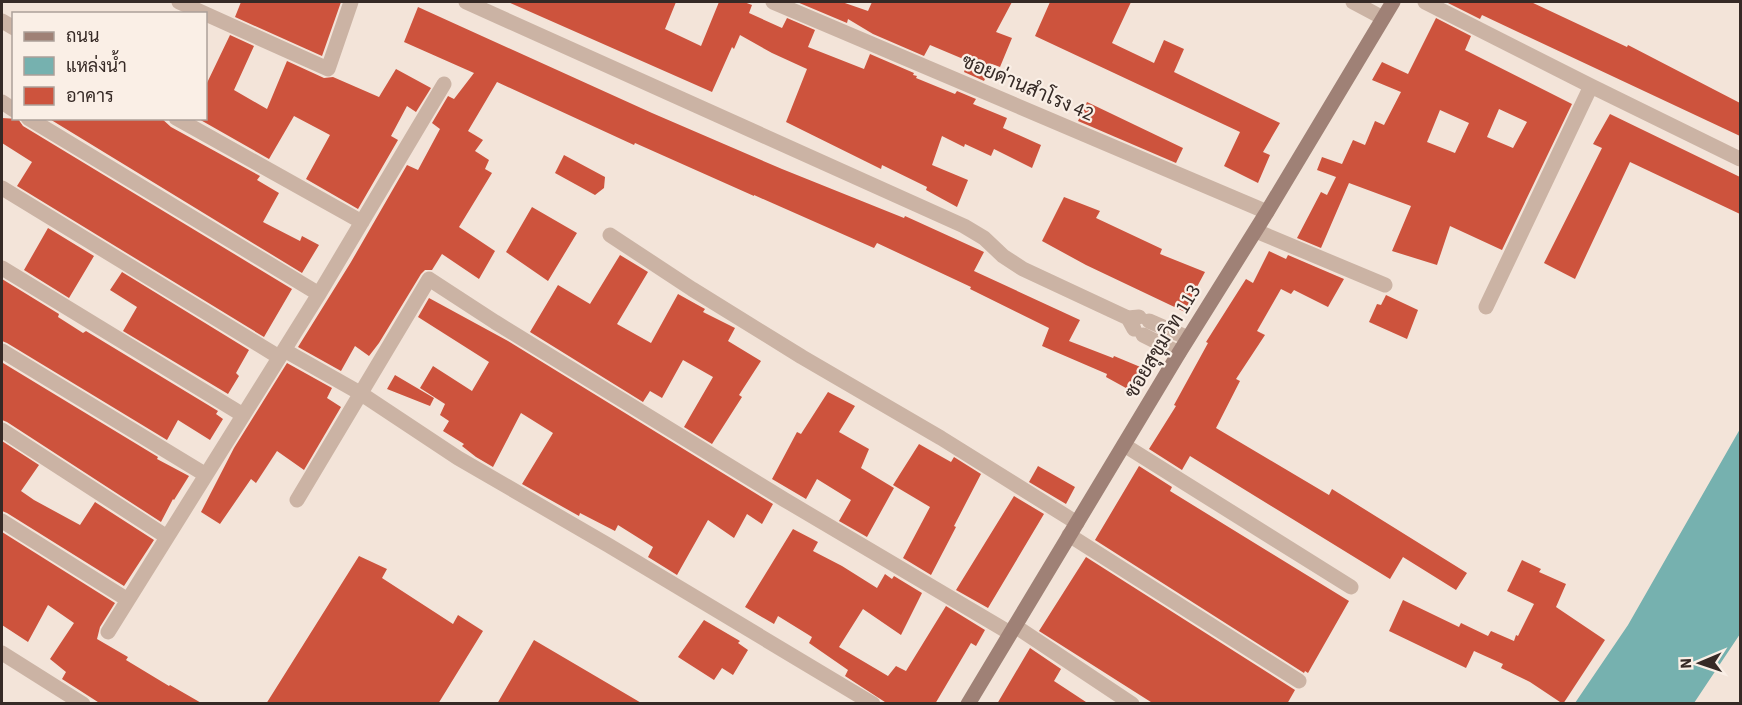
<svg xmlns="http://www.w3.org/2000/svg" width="1742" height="705" viewBox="0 0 1742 705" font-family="'Source Sans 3',Sarabun,sans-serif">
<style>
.water{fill:#76b1af}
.building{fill:#cd533d;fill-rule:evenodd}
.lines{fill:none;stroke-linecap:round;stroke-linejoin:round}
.street{stroke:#cbb3a4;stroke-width:15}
.secondary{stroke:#9f8176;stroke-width:15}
.labels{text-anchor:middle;stroke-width:4.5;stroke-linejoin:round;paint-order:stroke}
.street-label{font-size:20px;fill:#362a26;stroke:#faefe6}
</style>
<rect width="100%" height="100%" fill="#f3e4d9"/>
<!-- water -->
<path class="water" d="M1740 429V634L1694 703H1575L1628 625Z"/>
<!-- building -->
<path class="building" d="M241 2H341L322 56 235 17Z
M508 2H676L665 29 701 46 719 2H744L752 5 749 13 782 28 787 18 815 30 808 47 864 69 870 54 914 73 913 75 917 76 916 78 955 94 957 91 976 99 973 104 1007 118 1003 128 1041 145 1032 168 994 149 991 156 965 144 964 147 942 136 932 165 968 180 957 207 926 190 927 187 882 165 881 169 786 122 807 69 772 53 740 35 734 49 732 47 712 92Z
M797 2H842L868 11 872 2H1012L996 32 1012 38 1000 67 992 64 984 81 964 72 968 61 930 45 924 56 873 34 848 19 847 23Z
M1050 2H1131L1112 43 1154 63 1164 40 1184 49 1174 72 1280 123 1263 152 1270 155 1258 183 1224 166 1240 132 1035 36Z
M1446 2H1531L1627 47 1628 45 1740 103V136L1482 15 1480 19Z
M418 7 652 113 782 169 904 218 905 216 984 252 974 271 1080 320 1069 341 1113 358 1114 356 1150 371 1135 393 1106 377 1107 374 1042 346 1049 328 970 289 971 287 877 243 874 248 754 195V196L635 143 634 145 497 82 468 131 483 140 475 151 489 160 485 169 492 173 459 227 495 251 479 279 442 254 432 270H425L421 274 379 343 369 356 355 346 341 371 298 347 351 262 407 165 418 170 440 129 432 123 448 96 454 99 474 73 404 42Z
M1436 18 1471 36 1465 50 1572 104 1502 250 1450 226 1437 265 1392 251 1411 206 1349 183 1321 248 1297 238 1321 192 1327 195 1336 177 1317 170 1322 157 1342 164 1353 140 1365 145 1375 121 1384 125 1401 92 1372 80 1382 62 1408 74ZM1499 109 1527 122 1513 148 1487 137ZM1440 110 1469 123 1455 153 1427 142Z
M230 35 254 46 234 90 267 109 287 61 324 78 333 77 379 97 396 69 431 88 416 112 407 106 391 136 398 140 358 209 306 179 330 135 294 116 269 159 197 118H206V85Z
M1087 102 1183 148 1176 163 1078 121Z
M1610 114 1740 177V214L1630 162 1575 279 1544 263 1602 148 1593 144Z
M2 118 18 119 23 126 292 289 264 337 17 186 32 162 2 143Z
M48 118H161L171 127 260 176 257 180 279 193 263 222 300 241 302 236 319 245 302 273Z
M564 155 605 177 604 188 595 195 555 173Z
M1064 197 1100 211 1096 218 1162 249 1160 254 1205 272 1191 298 1193 299 1185 312 1086 265 1042 241Z
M532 207 577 233 548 281 506 252Z
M48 228 94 256 69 298 24 270Z
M1269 251 1286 259 1288 255 1344 279 1328 307 1294 290 1291 294 1281 289 1257 331 1265 335 1236 379 1240 381 1216 428 1329 495 1332 489 1467 573 1456 590 1403 557 1390 579 1190 456 1182 470 1149 449 1176 406 1174 405 1208 343 1206 342 1246 279 1253 283Z
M620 255 648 272 617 324 651 343 678 294 705 309 703 312 735 328 728 341 761 361 739 395 742 397 712 444 684 427 713 377 683 360 662 398 650 391 643 402 530 332 558 285 590 304Z
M122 272 249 350 236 373 239 376 228 394 123 331 137 307 110 290Z
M2 279 59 314 58 317 83 333 86 331 218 411 216 414 223 419 210 440 178 420 167 440 7 343 2 341Z
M1386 295 1418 310 1407 339 1369 322 1377 304 1381 305Z
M429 298 508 341 773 504 762 524 747 514 734 538 708 520 677 575 648 557 653 547 618 525 615 531 580 513 579 516 522 484 553 433 521 413 493 467 476 457 462 446 464 444 443 431 449 421 440 415 445 404 420 388 433 366 472 391 489 362 418 317Z
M3 363 158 457 157 459 189 476 174 500 173 499 161 522 7 422 2 420Z
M287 363 332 388 327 398 341 407 304 470 277 451 256 483 251 479 220 524 201 512 234 448Z
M395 375 434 398 430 406 387 389Z
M828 392 855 406 839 432 869 449 861 468 894 488 867 537 839 521 851 500 817 479 806 499 772 479 797 432 801 434Z
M2 441 39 465 21 491 34 500 80 525 95 502 154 540 124 586 7 513 2 511Z
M919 444 951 462 954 457 981 474 954 526 956 527 931 575 903 558 930 507 893 485Z
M1038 466 1075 487 1066 504 1029 482Z
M1139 466 1172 487 1170 491 1349 601 1308 673 1305 671 1304 673 1095 540Z
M1014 496 1044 514 988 608 956 590Z
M793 529 818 542 813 551 842 566 877 588 885 574 892 579 894 576 922 593 901 635 863 609 839 647 888 676 896 666 906 671 946 606 985 630 976 646 971 643 935 704H888L845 676 848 670 809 643 812 637 778 616 774 624 745 607Z
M2 532 115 603 100 627 97 639 128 657 126 660 169 686 170 685 203 704H101L62 679 66 672 50 659 74 623 48 605 28 642 2 625Z
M359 556 387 569 382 578 453 624 458 615 483 631 438 704H266Z
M1086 557 1295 690 1287 704H1154L1039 631Z
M1522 560 1541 569 1539 572 1566 584 1556 607 1605 640 1563 704 1530 682 1501 668 1503 664 1474 651 1466 668 1389 631 1403 600 1459 627 1461 623 1488 636 1491 631 1514 641 1516 635 1518 636 1534 604 1507 591Z
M704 620 740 641 738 643 748 650 733 675 722 668 714 680 678 657Z
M534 640 643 704H497Z
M1030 648 1061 669 1054 681 1089 704H997Z"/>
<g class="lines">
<!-- street -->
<path class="street" d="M179 2 328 69 351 2
M466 2 964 226 984 238 1003 256 1023 269 1128 318
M773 2 1267 212
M1353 2 1383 18
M1425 2 1591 86 1740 159
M2 21 14 28
M2 102 14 110
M28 118 319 294
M176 118 362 222
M2 188 279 357
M1256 231 1385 285
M610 235 692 289 802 357 941 438 1077 523
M2 268 243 415
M1486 307 1591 86
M1149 321 1188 338
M1134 329 1128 318 1139 317
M1143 335 1179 353
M284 350 360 393 458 458 608 545 873 704
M2 351 206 475
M2 430 167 537
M1124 445 1351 587
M297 500 429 279 495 322 785 500 1010 633
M2 521 128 600
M1069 535 1299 681
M1015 626 1132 704
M108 632 319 294 444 84
M2 653 83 704"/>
<!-- secondary -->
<path class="secondary" d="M968 704 1179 353 1267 212 1393 2"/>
</g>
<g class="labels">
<!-- street labels -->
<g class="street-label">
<text transform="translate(1028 87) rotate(23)" y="7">ซอยด่านสำโรง 42</text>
<text transform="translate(1162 341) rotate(-59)" y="7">ซอยสุขุมวิท 113</text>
</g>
</g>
<!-- border -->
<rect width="1742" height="705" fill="none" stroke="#362a26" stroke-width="6"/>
<!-- legend -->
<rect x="12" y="12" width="195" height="108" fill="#faefe6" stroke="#aca099" stroke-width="1.5"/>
<rect x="24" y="32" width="30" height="9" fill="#9f8176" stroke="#aca099" stroke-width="1.5"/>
<text x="66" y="42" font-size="18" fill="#362a26">ถนน</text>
<rect x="24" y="57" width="30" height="18" fill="#76b1af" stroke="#aca099" stroke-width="1.5"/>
<text x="66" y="72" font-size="18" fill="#362a26">แหล่งน้ำ</text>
<rect x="24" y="87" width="30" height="18" fill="#cd533d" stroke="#aca099" stroke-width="1.5"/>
<text x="66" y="102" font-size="18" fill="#362a26">อาคาร</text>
<!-- north arrow -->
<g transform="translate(1700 663) rotate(268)" stroke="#faefe6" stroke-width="4.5" paint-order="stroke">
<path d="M0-4.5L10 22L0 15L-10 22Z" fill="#362a26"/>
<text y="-9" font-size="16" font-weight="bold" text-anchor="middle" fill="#362a26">N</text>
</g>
</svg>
